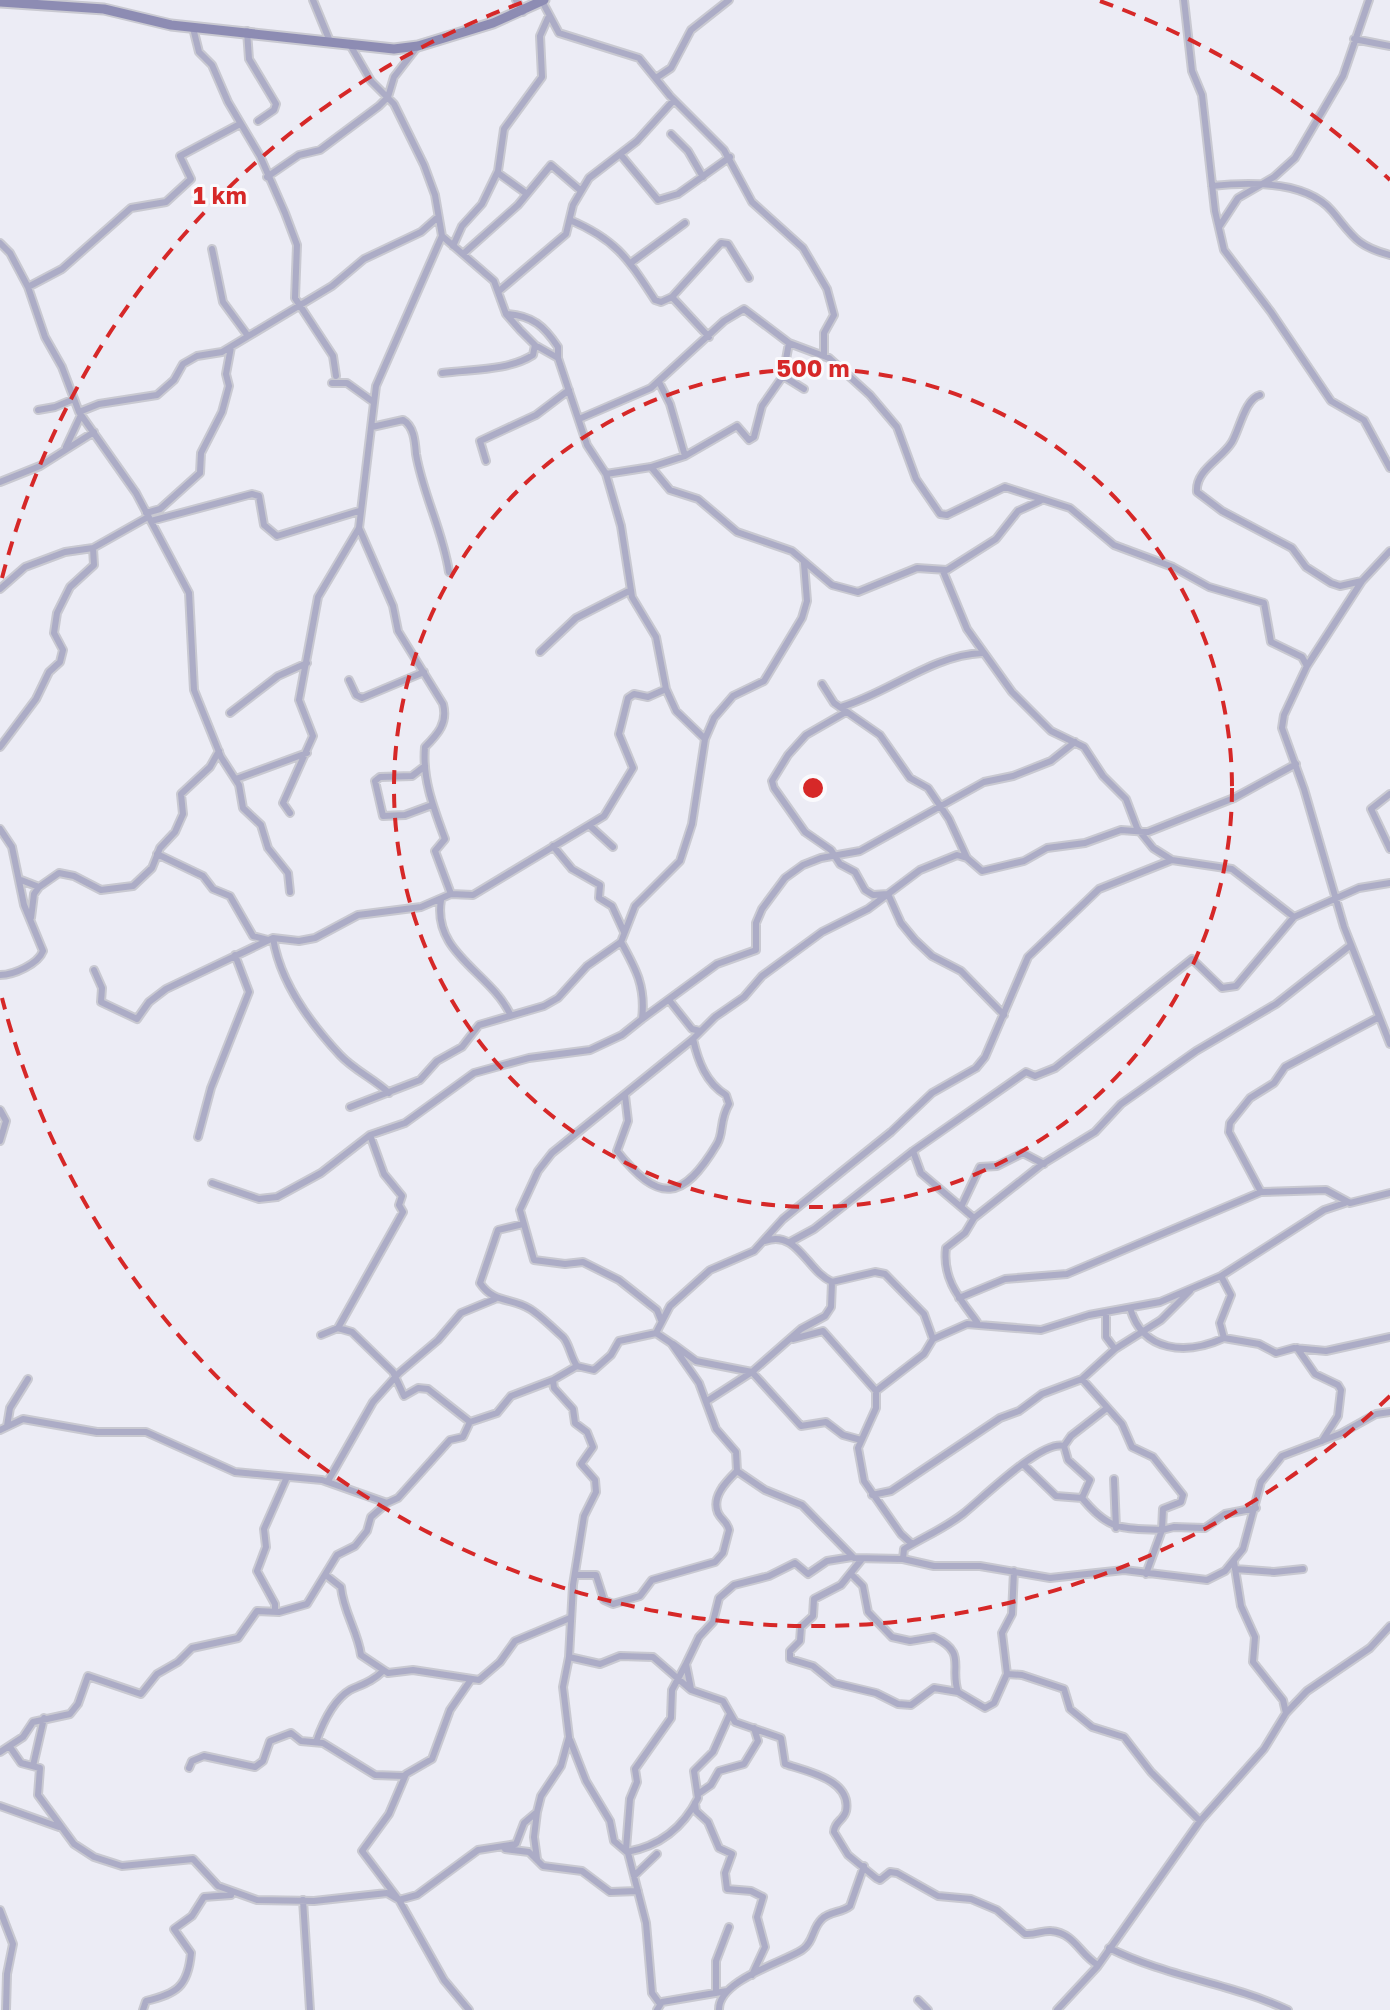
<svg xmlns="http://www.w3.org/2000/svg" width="1390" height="2010" viewBox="0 0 1390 2010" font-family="'Golos Text',sans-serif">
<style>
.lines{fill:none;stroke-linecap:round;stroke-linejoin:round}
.street-casing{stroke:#c9c9d1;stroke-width:10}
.secondary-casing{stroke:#c9c9d1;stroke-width:13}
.street{stroke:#acacc6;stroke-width:6}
.secondary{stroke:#8d8cb3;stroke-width:9}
.ring{fill:none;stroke:#d62828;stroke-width:4;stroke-dasharray:14 10}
.centre{fill:#d62828;stroke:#fafafd;stroke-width:4}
.ring-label{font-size:24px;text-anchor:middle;font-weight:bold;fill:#d62828;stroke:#fafafd;stroke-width:6;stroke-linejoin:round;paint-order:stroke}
</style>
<rect width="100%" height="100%" fill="#ececf5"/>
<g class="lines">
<!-- street casing -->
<g class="street-casing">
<path id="street" d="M313 0 329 39
M516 0 523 12
M1184 0 1192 71 1202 95 1215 211 1224 250 1271 312 1331 401 1364 420 1390 468
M542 1 559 33 639 58 670 96 724 150 752 202 803 248 827 289 834 315 824 333V356
M193 28 199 52 212 65 228 102 260 156 285 213 297 245 295 298 333 356 336 376
M247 31 249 59 276 104 274 110 258 121
M1354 39 1390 46
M349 43 371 81 394 104 424 165 435 195 442 236 494 281 506 314 520 330 535 345 558 358 587 445 606 474 621 526 632 597 656 637 666 689 676 711 705 739
M656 78 671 68 691 30 729 0
M671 134 688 151 703 177
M620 154 658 200 678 194 730 157
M498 173 527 194
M267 177 299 155 320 150 379 106 388 97 394 77 418 46
M1212 186C1249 182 1305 180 1332 211 1353 236 1356 246 1390 255
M570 220C617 240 628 259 655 300L661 302 672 297 709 337
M1219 227 1238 198 1274 177 1295 158 1343 76 1369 0
M442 236 376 386 359 528 393 606 398 631 443 704C448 723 438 734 425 747 422 779 434 809 445 839L435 851 451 894 473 895 604 816 633 768 619 734 628 698 634 694 648 697 666 689
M0 243 10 253 28 287 45 337 62 367 79 412 136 493 189 593 194 690 221 757 239 785 243 808 261 825 268 848 288 873 290 892
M453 246 462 226 482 204 498 171 504 129 542 77 540 36 548 18
M212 249 223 302 248 336
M463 254 518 205 551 165 580 190
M632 262 685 223
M28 287 62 269 131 208 166 202 191 179 180 156 240 124
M499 291 566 234 573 205 589 178 637 141 674 100
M672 297 721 243 728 244 749 278
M507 314C533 316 544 326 558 347V358
M442 373C471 369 508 371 533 355L535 345
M783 376 804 389
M659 382 670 404 685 456
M332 383H347L372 401
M1260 395C1245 399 1240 428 1232 442 1222 459 1195 470 1197 492L1222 511 1292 548 1306 567 1331 583 1340 586 1362 581
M38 410 55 407 74 399
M79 412 99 404 157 395 174 380 183 364 197 356 222 352 332 286 364 259 421 232 438 217
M579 419 651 388 724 321 744 309 789 343 829 358 870 395 897 427 916 479 940 514 947 515 1005 487 1070 508 1114 545 1173 567 1209 587 1264 603 1271 642 1302 657 1307 666
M372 427 403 420C414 426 415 442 416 454 423 495 443 531 449 572
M66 447 81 415
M486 461 480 441 536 415 569 390
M651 467 685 456 737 426 749 440 754 437 762 406 783 376 789 343
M606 474 651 467 670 490 698 499 737 532 792 551 832 585 858 592 917 568 947 570 996 539 1018 511 1040 501
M0 482 40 466 94 432
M146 513 160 509 200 473 201 453 222 412 229 386 226 374 231 347
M151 521 252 494 259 496 264 525 277 536 359 511
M1390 551 1362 581 1307 666 1284 715 1282 728 1304 789 1344 927 1390 1044
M943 571 967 629 1012 692 1051 731 1084 747 1103 776 1126 799 1137 828 1153 848 1172 860 1232 869 1294 917 1359 888 1390 883
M0 589 25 567 65 552 93 548 148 517
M540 652 576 618 631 590
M349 680 356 695 362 698 424 672
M822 684 834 703 880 735 910 778 928 788 949 819 967 858 982 871 1024 861 1047 848 1085 843 1121 830 1148 832 1234 798 1296 764
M841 707C888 693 933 655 982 653
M846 712 806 735 788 755 772 781 774 788 805 832 831 850 840 864 855 872 865 890 873 895 888 894 901 923 915 940 932 956 961 971 1004 1015
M230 713 278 676 307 663
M0 747 36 699 49 672 60 662 63 650 54 633 57 613 70 587 94 565 93 548
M425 766 412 776 380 777 375 781 383 816 405 815 432 805
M236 779 307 753
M1390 794 1371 809 1390 849
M290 813 283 803 313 736 299 700 318 597 359 528
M590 826 613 847
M0 829 12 847 24 905 43 951C38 964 14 975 0 975
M553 846 572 869 600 885 599 898 612 906 624 932
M157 854 203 876 213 889 230 896 253 936 268 940
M21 880 39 887 59 873 74 876 101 890 133 886 152 868 160 848 175 832 183 814 181 794 210 767 219 751
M441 900C432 953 490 972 510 1014
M31 918 34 894 39 887
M273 938C280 982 310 1023 340 1055 354 1070 374 1079 389 1093
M621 942 635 906 680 861 692 824 705 739 714 718 733 696 764 681 802 618 807 601 804 563
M94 970 102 988 101 1002 137 1019 149 1002 166 989 273 938 299 941 315 938 358 915 421 907 451 894
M669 1000 692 1029 700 1031
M642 1019 717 964 756 950V923L762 909 785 878 803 865 821 858 860 851 984 782 1013 776 1051 761 1075 742
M625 1095 628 1121 617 1151C659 1204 683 1201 717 1144 724 1133 719 1121 729 1104L726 1095C706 1083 698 1061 693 1039
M0 1110 6 1121 0 1141
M198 1137 211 1088 249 992 235 955
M913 1151 921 1173 974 1218
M212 1183 259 1199 277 1197 321 1173 370 1135 405 1123 474 1073 529 1058 590 1050 622 1035 642 1019C646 987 636 969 621 942L587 966 558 998 544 1006 479 1025 462 1047 437 1061 420 1080 350 1107
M1261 1192 1229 1132 1230 1123 1250 1098 1274 1083 1285 1067 1379 1017
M962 1205 980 1167 997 1166 1023 1153 1044 1164
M523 1224 498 1230 480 1283C494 1304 511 1297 530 1309 540 1315 554 1329 563 1337 569 1343 571 1358 577 1366
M765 1241C797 1229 807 1271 832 1282L875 1272 885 1274 924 1314 933 1339
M790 1242 814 1229 913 1151 1026 1072 1035 1076 1055 1068 1192 959 1222 988 1236 986 1294 917
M1221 1276 1231 1295 1220 1323 1224 1338 1259 1344 1276 1353 1294 1348 1326 1351 1390 1337
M959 1298 1005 1279 1067 1274 1261 1192 1326 1190 1350 1203 1390 1193
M1130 1308C1143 1353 1187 1355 1224 1338
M1106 1313V1337L1115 1349
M661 1320 657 1310 619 1280 583 1262 565 1264 534 1260 520 1210 538 1171 552 1153 693 1039 715 1017 744 997 762 976 822 932 868 909 920 870 957 855 967 858
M977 1322C960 1299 942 1279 946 1248L965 1233 974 1218 1041 1165 1095 1132 1121 1104 1196 1051 1276 1004 1351 945
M338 1328 403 1212 399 1205 402 1196 384 1174 370 1135
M656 1333 671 1343 699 1383 716 1429 736 1452 737 1471 765 1490 802 1505 854 1558 903 1559 934 1566H980L1050 1578 1124 1570 1207 1580 1225 1571 1243 1549 1261 1482 1282 1456 1340 1434 1376 1414 1390 1412
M321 1335 338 1328 352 1332 393 1372 404 1396 418 1388 428 1389 470 1422
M793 1339 823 1331 876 1391
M673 1344 696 1361 752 1372 801 1426 826 1422 843 1435 861 1440
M1297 1348 1315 1374 1338 1385 1341 1390 1338 1416 1322 1441
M707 1401 752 1372 801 1329 825 1316 831 1307 832 1282
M7 1426 10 1408 28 1379
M0 1430 23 1419 97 1432H146L235 1472 322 1480 387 1503 398 1498 450 1440 463 1437 470 1422 497 1413 511 1396 553 1380
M1024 1465 1056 1496 1082 1498C1109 1531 1121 1528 1162 1530L1163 1509 1181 1502 1183 1495 1153 1457 1132 1447 1122 1424 1082 1379
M1114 1479 1116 1528
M328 1481 373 1402 399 1373 438 1340 461 1313 495 1299
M872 1495 891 1491 1000 1418 1019 1411 1042 1394 1082 1379 1115 1349 1161 1320 1190 1291
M1082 1498 1090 1480 1068 1460 1064 1446 1071 1436 1107 1408
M912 1544 901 1534 864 1481 858 1448 876 1408V1391L924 1354 933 1339 967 1324 1041 1330 1089 1315 1160 1302 1221 1276 1324 1210 1345 1203
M862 1559 841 1585 814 1599 813 1616 801 1627 800 1641 790 1651V1659L813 1666 834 1683 876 1693 898 1704 911 1705 934 1688 958 1692
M903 1559 904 1549C924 1537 945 1528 963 1514 982 1499 1042 1439 1064 1446
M1234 1562 1241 1606 1255 1637 1253 1662 1283 1700 1286 1713
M1235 1569 1274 1572 1303 1569
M851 1574 863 1586 868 1612 892 1637 910 1641 934 1637C968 1653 949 1667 958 1692L985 1708 994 1703 1007 1674 1002 1633 1012 1614 1014 1571
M1146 1574 1162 1530 1174 1527 1205 1528 1225 1514 1256 1508
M576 1575H596L604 1600 613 1604 640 1596 652 1580 715 1562 723 1553 729 1530C727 1521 722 1521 718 1513 711 1496 727 1481 737 1471
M327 1576 341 1587C343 1611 358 1632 361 1655L388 1673 413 1670 479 1680 500 1662 515 1641 570 1618
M275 1612V1604L257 1571 266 1547 264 1529 287 1477
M569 1657 600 1664 620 1656 653 1657 691 1690 723 1701 735 1722 781 1738 785 1764C805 1771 852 1779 846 1811 844 1820 834 1822 834 1832L848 1855 876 1878 880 1880 890 1872 897 1873 938 1896 971 1899 997 1910 1025 1934C1035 1935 1043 1930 1051 1931 1075 1933 1080 1955 1098 1965
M1007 1674 1022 1675 1064 1689 1070 1709 1092 1727 1124 1737 1151 1772 1200 1821
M691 1689 686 1664 699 1637 713 1622 719 1598 734 1585 769 1576 795 1563 808 1574 827 1561 852 1557
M570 1740 586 1781 610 1821 614 1841 628 1853 646 1923 652 1993 660 2004
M316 1742C322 1725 333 1700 350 1690 363 1684 373 1681 383 1671
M10 1747 21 1763 40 1768 38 1795 74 1844 94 1857 122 1866 193 1859 218 1886 257 1900 314 1901 387 1893 399 1900 417 1895 478 1850 516 1844 524 1823 537 1812 541 1796 561 1766 569 1737 563 1687 569 1657 573 1585 584 1516 596 1492 595 1480 581 1464 593 1447 587 1432 575 1423 573 1409 554 1388 553 1380 577 1366 594 1370 611 1355 619 1341 656 1333 670 1306 710 1270 754 1251 783 1219 891 1132 932 1093 976 1068 985 1057 1028 957 1099 889 1172 860
M0 1752 23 1737 33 1722 70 1714 78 1704 88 1676 141 1694 157 1674 178 1662 192 1648 238 1638 257 1611 279 1612 307 1604 337 1555 355 1546 367 1531 371 1517 387 1503
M33 1766 44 1718
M189 1768 192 1761 204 1756 255 1767 263 1761 270 1741 291 1733 301 1741 323 1743 375 1775 404 1776
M698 1794 711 1785 719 1771 744 1764 758 1741 754 1728
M695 1803 696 1811 708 1822 719 1848 732 1854 725 1873 727 1889 751 1891 763 1897 757 1917 765 1947 752 1975
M0 1806 59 1827
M537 1812 534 1837 537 1859
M505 1849 529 1852 543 1866 582 1871 610 1892 638 1891
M626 1849 630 1799 637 1782 635 1769 671 1718 672 1690 686 1664
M627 1852C660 1846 683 1828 698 1798L694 1771 713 1752 730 1714
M634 1876 657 1854
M303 1900 310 2010
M0 1910 13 1944 7 1974 6 2010
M1109 1948C1167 1977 1230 1983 1288 2010
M716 1993V1961L729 1927
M918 2000 928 2010
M143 2010 146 2001C176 1994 188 1987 191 1953L174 1929 192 1916 204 1897 231 1895
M469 2010 444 1980 399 1900 362 1851 389 1814 406 1774 432 1759 450 1710 470 1681
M657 2010 662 2002 727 1991
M719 2010C718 1980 782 1963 802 1950 814 1942 812 1928 822 1919 830 1911 842 1913 850 1906L864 1866
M1057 2010 1097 1967 1200 1821 1264 1749 1286 1713 1307 1691 1370 1648 1390 1626"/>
</g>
<!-- secondary casing -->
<g class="secondary-casing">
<path id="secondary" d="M0 2 104 9 171 25 394 49 418 46 493 23 544 0"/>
</g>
<!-- street -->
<use href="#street" class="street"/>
<!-- secondary -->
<use href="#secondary" class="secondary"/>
</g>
<!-- distance rings -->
<g class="ring">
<circle cx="813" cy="788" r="419"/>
<path d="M1390 1396A838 838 0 0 1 2 998M2 578A838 838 0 0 1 526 1M1100 1A838 838 0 0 1 1390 180"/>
</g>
<circle cx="813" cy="788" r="12" class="centre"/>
<g class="ring-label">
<text x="220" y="204">1 km</text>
<text x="813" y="377">500 m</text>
</g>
</svg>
